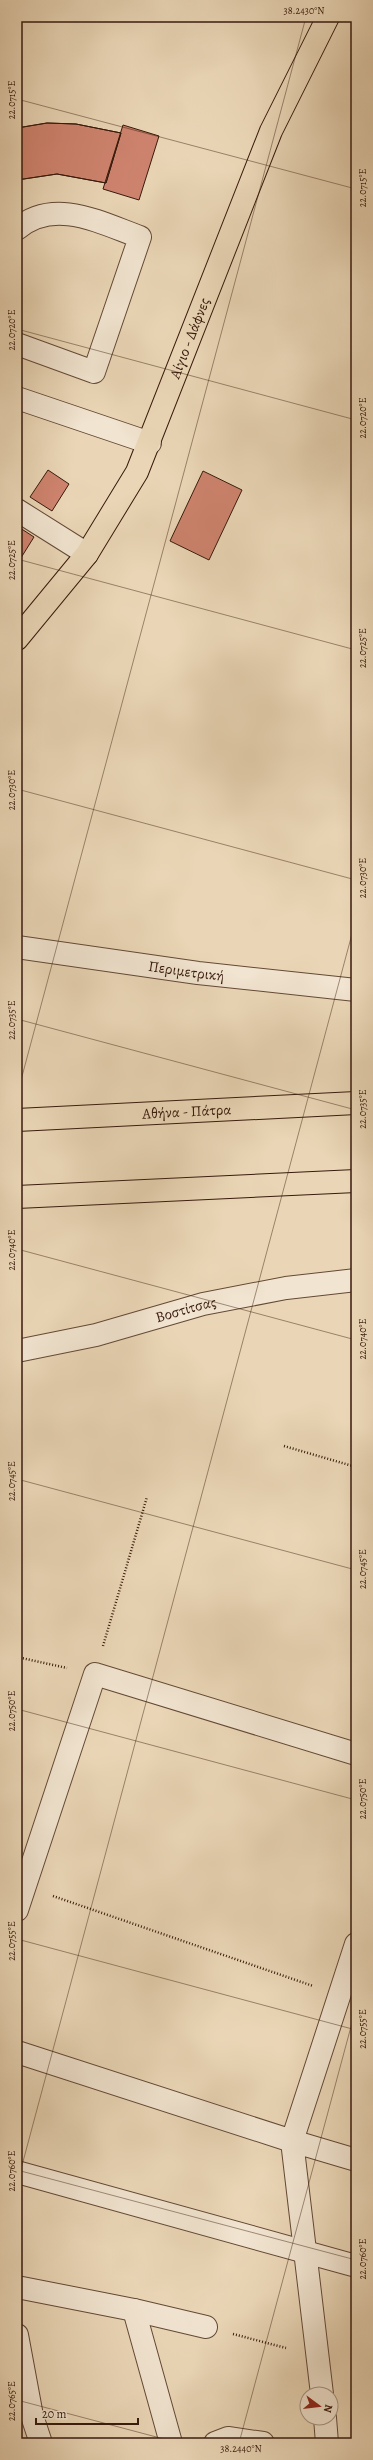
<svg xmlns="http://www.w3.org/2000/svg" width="373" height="2460" viewBox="0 0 373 2460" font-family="Alegreya,serif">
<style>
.building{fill:#cf846f;stroke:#371a0c}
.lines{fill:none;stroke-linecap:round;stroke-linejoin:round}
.minor-casing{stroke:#644936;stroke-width:24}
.major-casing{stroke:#371a0c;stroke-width:24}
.highway-casing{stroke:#371a0c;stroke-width:24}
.path{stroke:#371a0c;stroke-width:2.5;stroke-dasharray:1 2;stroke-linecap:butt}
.minor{stroke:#f1e4d0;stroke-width:22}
.major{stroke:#ead6b6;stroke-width:22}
.highway{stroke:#ead6b6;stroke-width:22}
.ticks{fill:none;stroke:#371a0c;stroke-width:1;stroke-opacity:0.45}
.labels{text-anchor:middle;stroke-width:3;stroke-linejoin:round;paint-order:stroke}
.street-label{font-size:15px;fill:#371a0c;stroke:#f1e4d0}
.neatline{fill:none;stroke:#371a0c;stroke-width:1.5}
.ticks-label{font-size:10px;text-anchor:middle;fill:#371a0c}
</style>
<rect width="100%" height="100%" fill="#ead6b6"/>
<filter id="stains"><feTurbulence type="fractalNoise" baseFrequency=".005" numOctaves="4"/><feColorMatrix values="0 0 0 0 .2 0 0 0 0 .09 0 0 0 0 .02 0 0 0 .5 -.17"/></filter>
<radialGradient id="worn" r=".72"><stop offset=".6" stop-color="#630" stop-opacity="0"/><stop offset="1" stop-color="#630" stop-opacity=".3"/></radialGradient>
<!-- building -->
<path class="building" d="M47 123 76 124 121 133 106 183 57 174 17 180V128Z
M47 123 76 124 121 133 106 183 57 174 17 180V128Z
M123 125 159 136 139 200 103 189Z
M48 470 69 484 52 511 30 497Z
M203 471 242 490 209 560 170 541Z
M17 526 34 537 19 561 17 560Z"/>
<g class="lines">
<!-- minor casing -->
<g class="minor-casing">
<g id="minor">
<path d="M17 229C54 197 101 223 140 237L94 372 17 344"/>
<path d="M17 398 150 443"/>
<path d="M17 510 87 554"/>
<path id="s1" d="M17 947 198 973 356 990"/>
<path id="s2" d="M17 1351 96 1335 203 1304 286 1288 356 1280"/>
<path d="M17 1910 95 1674 356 1754"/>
<path d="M17 2052 292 2141 356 1944"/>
<path d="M17 2172 356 2266"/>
<path d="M17 2287 134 2310 206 2327"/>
<path d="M134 2310 171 2443"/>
<path d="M17 2335 32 2416 41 2443"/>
<path d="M322 2394 292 2141 356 2160"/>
<path d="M325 2418 327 2443"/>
<path d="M215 2443 228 2438 263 2443"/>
</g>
</g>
<!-- major casing -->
<g class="major-casing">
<g id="major">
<path id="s3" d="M17 639 87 554 137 472 271 131 328 17"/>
</g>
</g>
<!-- highway casing -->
<g class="highway-casing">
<g id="highway">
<path id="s4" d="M17 1120 356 1103"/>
<path d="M17 1197 356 1181"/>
</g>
</g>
<!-- path -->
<path class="path" d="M284 1446 356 1467
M103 1646 147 1497
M17 1657 67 1668
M53 1896 313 1986
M233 2334 286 2348"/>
<!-- minor -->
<use href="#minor" class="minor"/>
<!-- major -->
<use href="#major" class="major"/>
<!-- highway -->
<use href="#highway" class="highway"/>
</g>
<!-- ticks -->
<path class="ticks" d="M17 99 356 189M17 329 356 420M17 559 356 650M17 789 356 880M17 1019 356 1110M17 1095 306 17M17 1249 356 1340M17 1479 356 1570M17 1709 356 1800M17 1939 356 2030M17 2170 356 2260M17 2184 356 919M17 2400 179 2443M239 2443 356 2008"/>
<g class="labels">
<!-- street labels -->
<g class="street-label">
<text dy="5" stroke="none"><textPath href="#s3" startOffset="350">Αίγιο - Δάφνες</textPath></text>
<text dy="5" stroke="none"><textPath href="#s1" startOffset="171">Περιμετρική</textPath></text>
<text dy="5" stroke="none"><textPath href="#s4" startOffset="170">Αθήνα - Πάτρα</textPath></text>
<text dy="5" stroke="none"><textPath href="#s2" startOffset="174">Βοστίτσας</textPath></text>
</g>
</g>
<!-- margin -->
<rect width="373" height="2460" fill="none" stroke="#ead6b6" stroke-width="44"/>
<!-- north arrow -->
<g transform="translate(319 2406) rotate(105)"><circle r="19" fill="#f1e4d0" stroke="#a79382"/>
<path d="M0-3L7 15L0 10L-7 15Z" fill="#8f2418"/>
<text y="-6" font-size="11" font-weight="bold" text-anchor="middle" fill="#371a0c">N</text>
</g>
<!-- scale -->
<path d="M36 2418v6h102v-6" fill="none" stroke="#371a0c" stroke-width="2"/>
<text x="42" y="2418" font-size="12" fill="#371a0c" stroke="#f1e4d0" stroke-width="3" paint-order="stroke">20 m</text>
<rect x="22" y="22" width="329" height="2416" class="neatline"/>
<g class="ticks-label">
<text x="304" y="14">38.2430°N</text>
<text transform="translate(11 100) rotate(-90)" y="4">22.0715°E</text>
<text transform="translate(362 188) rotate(-90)" y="4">22.0715°E</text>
<text transform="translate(11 330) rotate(-90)" y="4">22.0720°E</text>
<text transform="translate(362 418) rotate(-90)" y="4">22.0720°E</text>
<text transform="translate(11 560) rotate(-90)" y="4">22.0725°E</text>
<text transform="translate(362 648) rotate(-90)" y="4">22.0725°E</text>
<text transform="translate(11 790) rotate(-90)" y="4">22.0730°E</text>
<text transform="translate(362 878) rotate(-90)" y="4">22.0730°E</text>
<text transform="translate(11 1020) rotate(-90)" y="4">22.0735°E</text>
<text transform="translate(362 1109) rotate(-90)" y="4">22.0735°E</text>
<text transform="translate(11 1250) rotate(-90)" y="4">22.0740°E</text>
<text transform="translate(362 1339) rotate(-90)" y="4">22.0740°E</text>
<text transform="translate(11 1481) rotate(-90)" y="4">22.0745°E</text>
<text transform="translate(362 1569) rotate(-90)" y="4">22.0745°E</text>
<text transform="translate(11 1711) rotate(-90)" y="4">22.0750°E</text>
<text transform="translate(362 1799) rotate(-90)" y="4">22.0750°E</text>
<text transform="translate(11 1941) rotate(-90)" y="4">22.0755°E</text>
<text transform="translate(362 2029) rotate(-90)" y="4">22.0755°E</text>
<text transform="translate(11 2171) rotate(-90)" y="4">22.0760°E</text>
<text transform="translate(362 2259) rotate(-90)" y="4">22.0760°E</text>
<text transform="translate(11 2401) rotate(-90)" y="4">22.0765°E</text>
<text x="241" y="2452">38.2440°N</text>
</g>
<rect width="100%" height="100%" filter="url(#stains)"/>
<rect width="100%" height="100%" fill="url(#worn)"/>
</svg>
